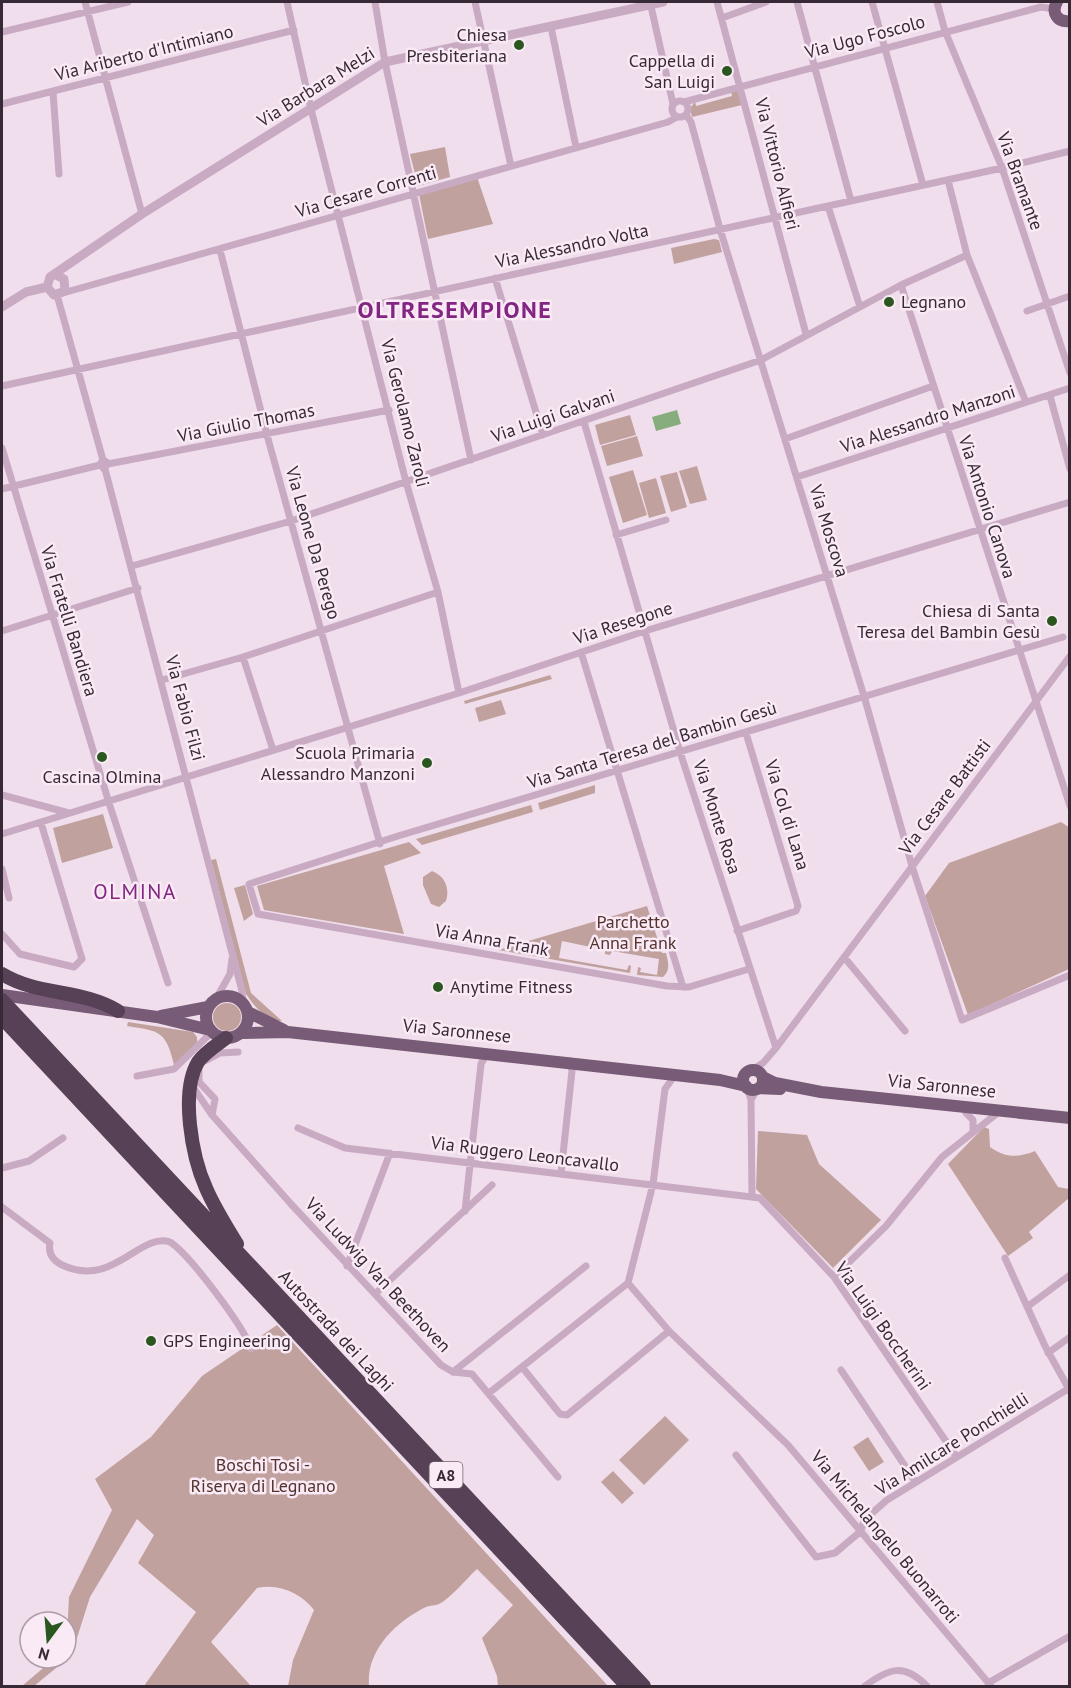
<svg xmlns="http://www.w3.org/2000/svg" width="1071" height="1688" viewBox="0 0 1071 1688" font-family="'PT Sans',sans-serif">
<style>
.green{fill:#c0a19e}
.water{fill:#87ad7e}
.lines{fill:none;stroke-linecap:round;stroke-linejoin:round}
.minor{stroke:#c9aac3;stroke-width:7}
.tertiary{stroke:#c9aac3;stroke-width:9}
.primary{stroke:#785b76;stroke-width:12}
.motorway{stroke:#574156;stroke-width:14}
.poi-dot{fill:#2a5720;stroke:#f9eaf5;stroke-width:2}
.labels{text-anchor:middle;stroke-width:5;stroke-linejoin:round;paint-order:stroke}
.shield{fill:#f9eaf5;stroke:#71636f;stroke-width:1.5}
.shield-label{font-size:16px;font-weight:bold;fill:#372936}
.poi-label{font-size:18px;fill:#372936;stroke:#f9eaf5;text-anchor:end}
.street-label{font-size:18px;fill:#372936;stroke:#f9eaf5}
.park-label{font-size:18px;fill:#54322e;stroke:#f9eaf5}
.quarter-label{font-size:21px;letter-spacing:1.5px;fill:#822583;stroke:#f9eaf5}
.district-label{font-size:24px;font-weight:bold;letter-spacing:1.5px;fill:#822583;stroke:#f9eaf5}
</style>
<rect width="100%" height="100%" fill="#f1deec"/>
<!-- green -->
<path class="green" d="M738 89 742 105 692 117 690 109 695 101 696 106 732 96 731 91Z
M445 147 450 177 418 186 410 154Z
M477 177 493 224 428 239 419 194Z
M714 239 719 240 722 252 674 264 671 248Z
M630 415 636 435 600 445 595 425Z
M637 436 643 456 607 466 601 446Z
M697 466 707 500 690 504 679 471Z
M633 470 647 515 623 523 609 477Z
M677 472 687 507 671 512 660 476Z
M656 478 666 513 649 518 639 483Z
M550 675 552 679 465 704 464 701Z
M501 700 506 714 479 722 475 708Z
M595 785V793L540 810 538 803Z
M531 805 533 812 422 845 416 839Z
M103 814 113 848 62 863 53 828Z
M1061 822 1070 828 1069 969 968 1015 925 896 949 863Z
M409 842 421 853 384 866 404 934 264 910 257 886Z
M216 859 251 993 282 1021C266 1021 255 1007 246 994L211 860Z
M432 871C445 876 450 888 446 901L439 907 431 904 423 885V877Z
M245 885 253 914 244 921 234 888Z
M647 906 662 953H666C668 962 671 970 663 977L637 975 638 967 641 968 640 972 657 975 659 959 612 951 610 955 605 954V950L562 941 559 958 627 970 629 965 631 966 630 973 498 950Z
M213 1017a14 14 0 1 1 28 0a14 14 0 1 1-28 0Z
M128 1022 193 1032 197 1037V1043L174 1065C166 1031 160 1031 127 1026Z
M984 1127 989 1129 990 1147C1006 1158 1017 1158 1035 1151L1058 1187 1069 1189V1198L1029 1232 1033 1238 1008 1256 948 1164Z
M758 1131 807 1135 819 1164 881 1220 833 1268 756 1189Z
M277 1325 608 1686H498L497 1676 482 1638 513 1605 477 1569C468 1577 450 1599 439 1604 435 1606 430 1605 426 1607 395 1622 366 1651 369 1686H288L293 1660 314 1610C301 1593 279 1583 257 1588L211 1642 251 1686H144L196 1612 138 1563 154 1535 137 1519 90 1597 76 1641 66 1660 34 1686H22L55 1658H66L69 1597 112 1510 95 1479 151 1437 202 1376Z
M665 1416 689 1440 644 1485 619 1460Z
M868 1437 884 1462 869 1471 853 1447Z
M613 1471 634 1493 622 1504 601 1482Z"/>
<!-- water -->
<path class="water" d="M677 410 681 424 656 431 652 417Z"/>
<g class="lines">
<!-- minor -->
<path class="minor" d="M85 2 142 214
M287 2 311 109 406 482 438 592 459 693
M375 2 385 62 471 460
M475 2 511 166
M650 2 673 104
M717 2 806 334
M797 2 851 201
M872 2 923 185
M937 2 945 31 1002 168 1070 373
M722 18 766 2
M551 27 576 147
M2 32 128 2
M53 92 59 174
M672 109a8 8 0 1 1 16 0a8 8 0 1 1-16 0Z
M684 102 1041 7 1054 9
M2 104 294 30
M686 115 691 122 720 229 864 696 912 866 962 1020 1070 975
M948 180 967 255 1026 402
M828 206 860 307
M220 250 267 435 380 844
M495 278 543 435
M901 285 1070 806
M63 293 668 122 677 117
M57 295 103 460 108 463 104 469 100 464 103 460
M1027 311 1070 296
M2 386 1002 168 1070 151
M1050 396 1070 469
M584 422 680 752 776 1048
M785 439 933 386
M2 448 109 803 168 983
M108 464 389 410
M105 469 242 991 243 1003
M797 477 1070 388
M2 489 100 465
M616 535 666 520
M132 566 291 521 761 360 901 285 967 255
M2 631 138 588
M581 652 683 987
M243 657 273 750
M162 680 243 657 438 592
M2 795 69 813
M2 834 459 693 645 631 1070 502
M2 869 9 898
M737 931 796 911 798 906 746 733
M2 934 20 954 74 967 82 959 41 823
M844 957 905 1031
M749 969 689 987 667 986 258 914 249 884 398 836 1063 637
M217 997 230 974 232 959
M207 1060 220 1053 238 1052
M752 1070 763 1063 776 1048 1070 656
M199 1071V1082L215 1099 212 1115
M137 1076 174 1069 212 1032
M193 1087 212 1115 291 1204 441 1365 453 1372 472 1374 558 1477
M747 1087 751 1100 757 1089
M751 1100 752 1195
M966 1113 973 1120V1131
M298 1128 345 1148 760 1198 834 1277 956 1456
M2 1168 29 1161 63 1138
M561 1173 572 1071 569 1061
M2 1207 50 1243C48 1253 52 1260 62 1265 113 1289 139 1232 170 1242 189 1254 245 1328 251 1349
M465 1211 481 1064 487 1053
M1005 1258 1045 1346 1070 1391
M347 1266 390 1153
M834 1277 886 1226 942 1157 995 1115
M628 1283 669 1331 788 1445 991 1686
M376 1293 492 1185
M1027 1307 1070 1275
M1048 1353 1070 1337
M522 1367 560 1414 567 1415 669 1331
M841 1370 915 1481
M453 1372 586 1266
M489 1393 628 1283 653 1184 665 1089 675 1075
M736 1455 816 1557 835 1553 861 1531 864 1520 887 1500 1068 1389
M988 1683 1070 1636
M865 1686C889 1668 904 1663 927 1686"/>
<!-- tertiary -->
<path class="tertiary" d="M47 287 50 277 142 214 385 62 663 2
M47 287 54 295 65 291 64 279 56 275
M2 307 26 292 47 287"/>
<!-- primary -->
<path class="primary" d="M1057 2C1051 12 1057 23 1070 21
M2 995 157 1017 210 1030
M206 1017a21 21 0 1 1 42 0a21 21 0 1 1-42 0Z
M248 1012 284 1030
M161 1016 208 1007
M241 1033 288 1032 720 1080 746 1086
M743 1080a10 10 0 1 1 20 0a10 10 0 1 1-20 0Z
M763 1077 775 1083 821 1092 1070 1118
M759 1088 780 1089"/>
<!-- motorway -->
<path class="motorway" d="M2 974C38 996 82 989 118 1011
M2 1000 644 1686
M2 1018 627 1686
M226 1038C217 1045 205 1052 198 1062 180 1092 192 1157 206 1188 214 1207 226 1226 237 1244"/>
</g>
<!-- markers -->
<g class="poi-dot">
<circle cx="519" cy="45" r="6"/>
<circle cx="727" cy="71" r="6"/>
<circle cx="889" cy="302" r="6"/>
<circle cx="1052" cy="621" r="6"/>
<circle cx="102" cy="757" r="6"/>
<circle cx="427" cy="763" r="6"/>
<circle cx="438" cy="987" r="6"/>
<circle cx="151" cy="1341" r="6"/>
</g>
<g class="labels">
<!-- shield labels -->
<rect class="shield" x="429.5" y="1462" width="33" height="26" rx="4.5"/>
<g class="shield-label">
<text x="446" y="1481">A8</text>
</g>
<!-- poi labels -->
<g class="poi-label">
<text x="507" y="41">Chiesa<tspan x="507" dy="21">Presbiteriana</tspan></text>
<text x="715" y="67">Cappella di<tspan x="715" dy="21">San Luigi</tspan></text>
<text x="901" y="308" text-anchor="start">Legnano</text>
<text x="1040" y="617">Chiesa di Santa<tspan x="1040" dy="21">Teresa del Bambin Gesù</tspan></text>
<text x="415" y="759">Scuola Primaria<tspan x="415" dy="21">Alessandro Manzoni</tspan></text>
<text x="102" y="783" text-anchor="middle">Cascina Olmina</text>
<text x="450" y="993" text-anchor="start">Anytime Fitness</text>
<text x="163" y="1347" text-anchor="start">GPS Engineering</text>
</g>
<!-- street labels -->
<g class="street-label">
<text transform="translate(865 37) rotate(-15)" y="6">Via Ugo Foscolo</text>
<text transform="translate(144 53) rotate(-14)" y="6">Via Ariberto d'Intimiano</text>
<text transform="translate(316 87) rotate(-32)" y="6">Via Barbara Melzi</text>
<text transform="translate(777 164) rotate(76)" y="6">Via Vittorio Alfieri</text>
<text transform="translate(1020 181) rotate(70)" y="6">Via Bramante</text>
<text transform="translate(366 192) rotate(-16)" y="6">Via Cesare Correnti</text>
<text transform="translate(572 246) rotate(-12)" y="6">Via Alessandro Volta</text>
<text transform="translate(405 413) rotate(76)" y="6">Via Gerolamo Zaroli</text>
<text transform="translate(553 416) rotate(-19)" y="6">Via Luigi Galvani</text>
<text transform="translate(928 419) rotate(-18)" y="6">Via Alessandro Manzoni</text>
<text transform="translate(246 423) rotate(-11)" y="6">Via Giulio Thomas</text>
<text transform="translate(987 507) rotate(72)" y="6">Via Antonio Canova</text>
<text transform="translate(829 531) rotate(73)" y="6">Via Moscova</text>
<text transform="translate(313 543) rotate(74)" y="6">Via Leone Da Perego</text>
<text transform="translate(69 621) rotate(73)" y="6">Via Fratelli Bandiera</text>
<text transform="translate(623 623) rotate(-18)" y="6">Via Resegone</text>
<text transform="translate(185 708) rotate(75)" y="6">Via Fabio Filzi</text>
<text transform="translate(652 745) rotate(-17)" y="6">Via Santa Teresa del Bambin Gesù</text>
<text transform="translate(945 797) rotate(-53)" y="6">Via Cesare Battisti</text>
<text transform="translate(787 815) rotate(73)" y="6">Via Col di Lana</text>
<text transform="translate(717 817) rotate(72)" y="6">Via Monte Rosa</text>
<text transform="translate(492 940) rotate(10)" y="6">Via Anna Frank</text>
<text transform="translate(457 1031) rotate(6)" y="6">Via Saronnese</text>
<text transform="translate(942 1086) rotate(6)" y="6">Via Saronnese</text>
<text transform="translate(525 1154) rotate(7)" y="6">Via Ruggero Leoncavallo</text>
<text transform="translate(378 1275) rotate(47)" y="6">Via Ludwig Van Beethoven</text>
<text transform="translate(883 1326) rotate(55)" y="6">Via Luigi Boccherini</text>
<text transform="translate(336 1331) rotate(47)" y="6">Autostrada dei Laghi</text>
<text transform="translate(952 1444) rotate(-32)" y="6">Via Amilcare Ponchielli</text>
<text transform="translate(885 1537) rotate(50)" y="6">Via Michelangelo Buonarroti</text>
</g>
<!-- park labels -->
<g class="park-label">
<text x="633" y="928">Parchetto<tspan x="633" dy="21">Anna Frank</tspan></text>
<text x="263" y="1471">Boschi Tosi -<tspan x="263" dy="21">Riserva di Legnano</tspan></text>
</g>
<!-- quarter labels -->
<g class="quarter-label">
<text x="135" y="899">OLMINA</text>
</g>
<!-- district labels -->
<g class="district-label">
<text x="455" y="318">OLTRESEMPIONE</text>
</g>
</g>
<!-- border -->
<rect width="1071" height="1688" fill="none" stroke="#372936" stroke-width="6"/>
<!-- north arrow -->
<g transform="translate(48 1640) rotate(196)"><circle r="28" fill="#f9eaf5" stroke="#ab9da9" stroke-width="1.5"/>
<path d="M0-4.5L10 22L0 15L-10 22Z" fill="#2a5720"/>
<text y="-9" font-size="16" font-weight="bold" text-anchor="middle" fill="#372936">N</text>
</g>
</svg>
